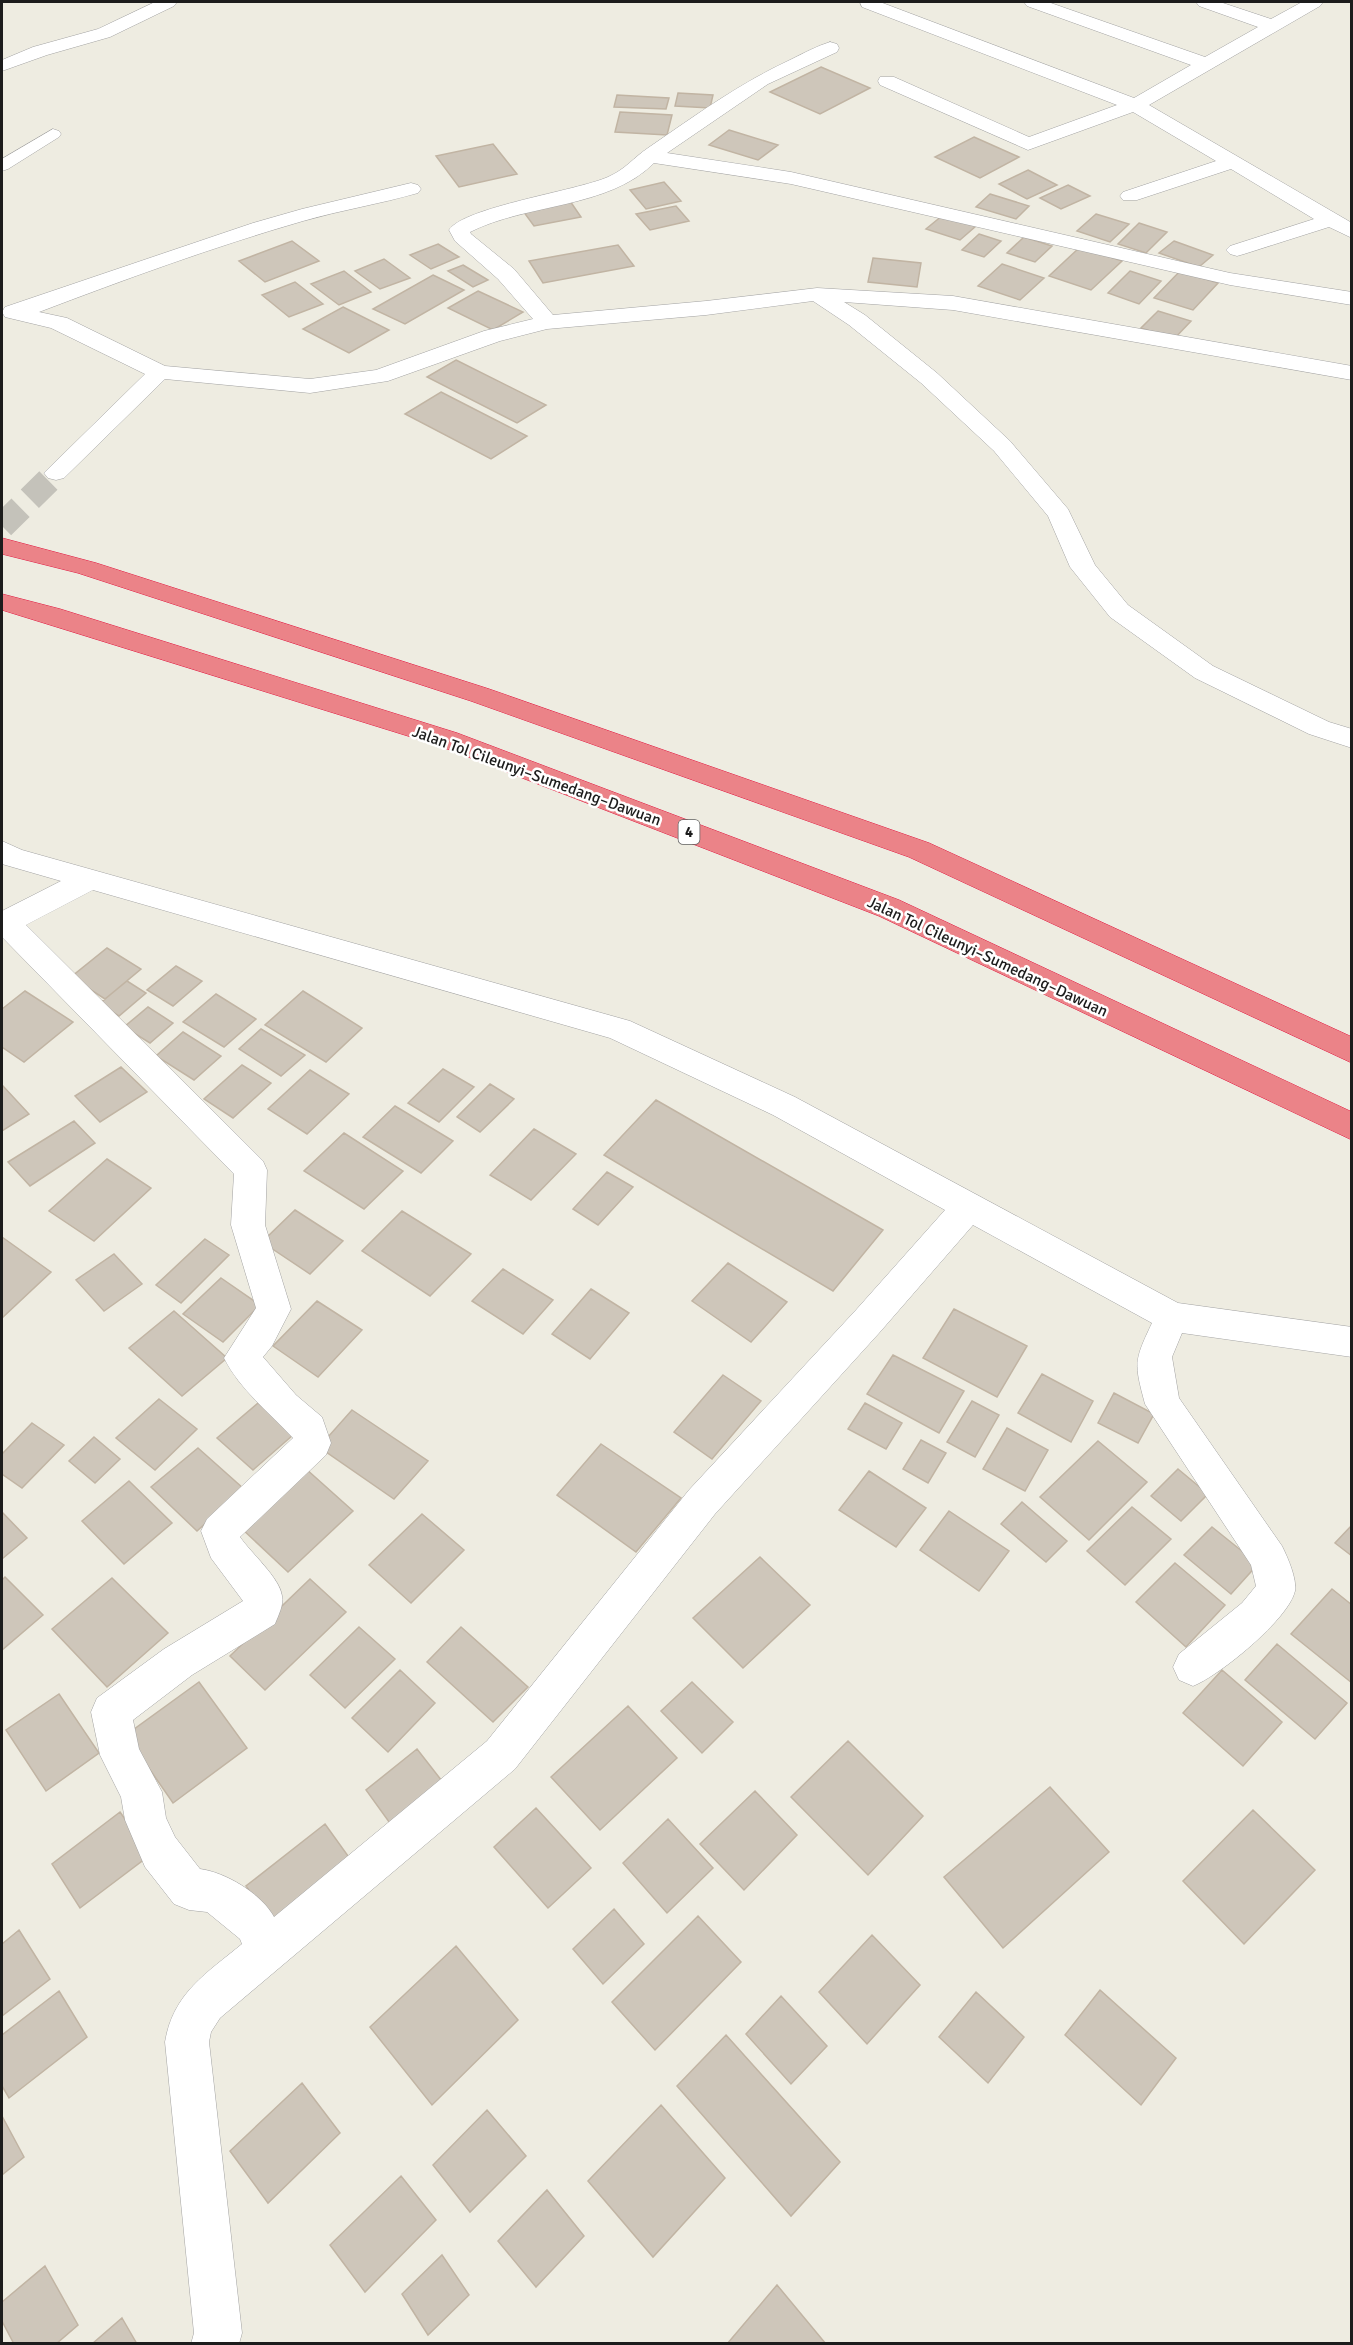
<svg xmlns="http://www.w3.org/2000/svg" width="1353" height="2345" viewBox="0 0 1353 2345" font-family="Signika,sans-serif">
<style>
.building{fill:#cec6ba;stroke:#c1b4a3;stroke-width:1.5}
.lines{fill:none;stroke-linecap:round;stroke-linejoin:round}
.minor-tunnel{stroke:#c4c2ba;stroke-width:26;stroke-dasharray:26 13;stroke-linecap:butt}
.service-casing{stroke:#a3a3a3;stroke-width:1}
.minor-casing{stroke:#a3a3a3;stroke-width:1}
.motorway-casing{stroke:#e11941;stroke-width:1}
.service{fill:#fff;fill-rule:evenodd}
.minor{fill:#fff;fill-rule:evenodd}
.motorway{fill:#eb8388;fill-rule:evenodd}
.labels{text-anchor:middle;stroke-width:5;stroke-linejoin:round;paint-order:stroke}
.shield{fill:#fff;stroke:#606060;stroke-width:1.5}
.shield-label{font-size:15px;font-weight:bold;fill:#1c1c1c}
.street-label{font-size:16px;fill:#1c1c1c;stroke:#fff}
</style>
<rect width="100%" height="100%" fill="#eeece1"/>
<!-- building -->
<path class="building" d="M821 67 870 88 820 114 770 92Z
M678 93 713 95 710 108 675 106Z
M617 95 669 98 666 109 614 107Z
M620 112 672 115 667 135 615 132Z
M729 130 778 145 758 160 709 145Z
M974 137 1019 157 980 178 935 157Z
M493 144 517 174 459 187 436 156Z
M1028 170 1057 185 1027 199 999 184Z
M664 182 681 201 646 209 630 190Z
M1068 185 1090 196 1061 209 1040 198Z
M990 194 1029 206 1016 219 976 207Z
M570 201 581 217 534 226 523 211Z
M676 206 689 221 650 230 636 214Z
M1096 214 1129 224 1110 242 1077 231Z
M943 215 976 226 960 240 926 229Z
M1139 223 1167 232 1146 253 1118 244Z
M979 234 1001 241 984 257 962 250Z
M1024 237 1052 246 1035 262 1007 253Z
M292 241 319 261 265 282 239 261Z
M1174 241 1213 255 1199 267 1159 253Z
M438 244 459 257 431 269 410 255Z
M618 245 634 266 543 283 529 261Z
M1080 247 1122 261 1091 290 1049 276Z
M873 258 921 263 917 287 868 282Z
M384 259 410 278 380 289 355 271Z
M1002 264 1044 278 1020 300 978 286Z
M463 265 488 280 473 287 448 271Z
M344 271 371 292 339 305 311 284Z
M1130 271 1161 281 1139 304 1108 293Z
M1180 271 1218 283 1193 310 1154 298Z
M433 275 464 290 405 324 373 309Z
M295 282 323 304 289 317 262 295Z
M478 291 523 312 493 330 448 308Z
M343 307 389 330 349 353 303 329Z
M1158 311 1191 321 1174 339 1141 328Z
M456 360 546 405 517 423 427 377Z
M441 392 527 436 491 459 405 414Z
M107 948 141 969 105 999 71 977Z
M176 966 202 981 173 1006 147 990Z
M127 981 146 993 119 1016 99 1004Z
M25 991 73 1022 24 1062 2 1047V1009Z
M303 991 362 1028 326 1062 265 1025Z
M216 994 256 1019 224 1047 183 1022Z
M148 1007 173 1023 150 1043 124 1027Z
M261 1029 305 1055 281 1076 239 1049Z
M183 1032 221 1056 194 1080 156 1056Z
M242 1065 271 1083 233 1118 204 1099Z
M121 1067 147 1092 100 1122 75 1096Z
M443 1069 474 1087 439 1122 408 1103Z
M310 1070 349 1094 307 1134 268 1109Z
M490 1084 514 1099 480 1132 457 1117Z
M3 1086 29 1114 2 1131V1087Z
M656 1100 883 1230 833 1291 604 1155Z
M395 1106 453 1141 421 1173 363 1137Z
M74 1121 95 1143 30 1186 8 1162Z
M534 1129 576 1154 531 1200 490 1175Z
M344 1133 403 1171 364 1209 304 1171Z
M107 1159 151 1188 94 1241 49 1211Z
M607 1172 633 1187 598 1225 573 1209Z
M295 1210 343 1241 310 1274 262 1242Z
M402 1211 471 1254 430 1296 362 1251Z
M2 1237 51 1272 2 1318Z
M205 1239 229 1255 181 1303 156 1285Z
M114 1254 142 1284 104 1311 76 1280Z
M728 1263 787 1302 751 1342 692 1301Z
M503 1269 553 1300 523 1334 472 1301Z
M221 1278 260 1305 223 1342 183 1314Z
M591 1289 629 1313 590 1359 552 1334Z
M317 1301 362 1330 318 1377 273 1346Z
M954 1309 1027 1346 997 1397 923 1358Z
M174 1311 227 1358 182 1396 129 1348Z
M893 1355 964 1391 939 1433 867 1394Z
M1042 1374 1093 1401 1071 1442 1018 1413Z
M723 1375 761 1401 712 1459 674 1432Z
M1114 1393 1154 1414 1138 1443 1098 1423Z
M159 1399 197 1429 155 1470 116 1438Z
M972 1401 999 1415 975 1457 947 1442Z
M258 1403 293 1435 253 1470 217 1438Z
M865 1403 902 1423 886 1449 848 1429Z
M352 1410 428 1461 394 1499 319 1447Z
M32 1423 64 1445 22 1488 2 1474V1454Z
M1007 1428 1048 1450 1025 1491 983 1469Z
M94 1437 120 1459 95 1483 69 1461Z
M921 1440 946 1453 928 1483 903 1469Z
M1098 1441 1147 1482 1089 1540 1040 1497Z
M601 1444 681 1498 636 1552 557 1495Z
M198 1448 244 1489 197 1531 151 1487Z
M305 1468 353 1511 288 1572 240 1527Z
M1178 1469 1208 1494 1181 1521 1151 1496Z
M869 1471 926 1508 896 1547 839 1510Z
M129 1481 172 1523 124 1564 82 1521Z
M1022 1502 1067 1541 1046 1562 1001 1524Z
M1132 1507 1171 1539 1125 1585 1087 1551Z
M949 1511 1009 1551 979 1591 920 1550Z
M2 1512 27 1538 2 1559Z
M422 1514 464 1550 411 1603 369 1565Z
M1352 1525V1556L1335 1543Z
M1212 1527 1258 1564 1231 1594 1184 1555Z
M760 1557 810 1605 743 1668 693 1618Z
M1175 1563 1225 1605 1186 1647 1136 1602Z
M5 1577 43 1615 2 1650V1580Z
M112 1578 168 1633 107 1687 52 1629Z
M310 1579 346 1612 265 1690 230 1656Z
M1332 1589 1352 1605V1683L1291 1634Z
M359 1627 395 1659 345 1708 310 1675Z
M461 1627 528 1687 493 1722 427 1662Z
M1277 1644 1347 1703 1315 1739 1245 1680Z
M400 1670 435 1703 388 1752 352 1718Z
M1222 1670 1282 1722 1243 1766 1183 1713Z
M199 1682 247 1748 173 1803 126 1735Z
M692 1682 733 1722 702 1753 661 1711Z
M59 1694 99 1753 46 1791 6 1730Z
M628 1706 677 1758 600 1830 551 1777Z
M848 1741 923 1816 868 1875 791 1797Z
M417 1749 449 1790 397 1833 366 1790Z
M1050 1787 1109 1852 1003 1948 944 1877Z
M755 1791 797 1835 744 1890 700 1844Z
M536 1808 591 1868 548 1908 494 1847Z
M1253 1810 1315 1870 1244 1944 1183 1881Z
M120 1812 150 1855 80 1908 52 1864Z
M668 1819 713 1868 667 1913 623 1863Z
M325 1824 356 1867 277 1930 246 1886Z
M614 1909 644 1944 603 1984 573 1949Z
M698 1916 741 1962 655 2050 612 2002Z
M19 1930 50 1979 2 2016V1944Z
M872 1935 920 1985 867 2044 819 1992Z
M456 1946 518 2020 432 2105 370 2027Z
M1100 1990 1176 2058 1141 2105 1065 2035Z
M59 1991 87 2037 9 2098 2 2086V2035Z
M976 1992 1024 2037 988 2083 939 2037Z
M781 1996 827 2046 791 2084 746 2034Z
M726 2035 840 2162 791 2216 677 2086Z
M302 2083 340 2133 268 2203 230 2151Z
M661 2105 725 2178 653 2257 588 2181Z
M487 2110 526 2156 470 2212 433 2165Z
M2 2116 24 2157 2 2175Z
M401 2176 436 2220 365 2292 330 2245Z
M547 2190 584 2236 536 2287 498 2241Z
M442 2255 469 2295 428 2335 402 2294Z
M45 2266 78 2325 56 2344H14L2 2321V2302Z
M777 2285 826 2344H727Z
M122 2318 137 2344H92Z"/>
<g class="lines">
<!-- minor-tunnel -->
<path class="minor-tunnel" d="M2 526 56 473"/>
<!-- service casing -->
<g class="service-casing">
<path id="service" d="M53 129 59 131 61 134 59 137 8 169 2 171V159Z"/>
</g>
<!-- minor casing -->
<g class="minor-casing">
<path id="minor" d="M155 2H177L174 6 110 37 47 55 2 71V60L33 47 98 29Z
M860 2H880L1134 98 1191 65 1027 6 1024 2H1048L1205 57 1258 27 1199 6 1196 2H1220L1271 19 1302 2H1323L1320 6 1149 105 1352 223V238L1329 227 1244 254 1237 256 1230 254 1226 250 1230 246 1314 219 1231 169 1137 200H1123L1120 196 1123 192 1216 161 1133 112 1028 150 880 85 878 81 880 77H894L1029 137 1117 105 862 7Z
M830 42 837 44 839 48 837 52 768 84 667 153 791 172 1230 273 1352 292V305L1230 285 791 184 654 163C608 209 527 203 470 232L471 234 514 269 553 315 706 301 817 288 953 296 1352 366V380L953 310 844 302 865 315 937 373 1010 441 1068 509 1095 565 1128 605 1213 666 1329 722 1352 729V748L1309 734 1195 678 1110 617 1070 567 1048 516 994 451 921 383 849 325 813 301 706 315 547 329 500 341 388 381 310 393 165 379 64 478 56 480 48 478 44 473 145 374 51 328 5 317 2 312 5 307 253 223 302 209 411 183 418 185 421 189 418 193C380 204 341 210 303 221 213 247 126 279 39 312L67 318 165 366 310 379 376 370 484 331 533 319 498 279 455 241 449 230C464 207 576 191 608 177 626 169 633 158 648 148 696 115 740 83 792 59 804 53 817 46 830 42Z
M2 841 22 850 630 1021 795 1097 1178 1303 1352 1327V1357L1182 1333 1172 1357 1179 1398 1282 1546C1288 1558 1297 1579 1295 1591 1289 1619 1219 1676 1193 1686L1179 1680 1173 1667 1179 1654 1242 1603 1256 1586 1251 1565 1145 1404C1134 1363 1134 1361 1152 1323L973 1225 880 1332 715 1514 515 1769 220 2018 211 2032 209 2042 242 2333 239 2344H191L194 2333 165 2042C173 1993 207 1973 242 1944L240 1939 207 1912 189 1910 174 1904 145 1867 125 1820 121 1797 100 1755 91 1712 97 1698 164 1649 243 1601 211 1558 201 1531 207 1519 293 1438C270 1413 240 1390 224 1358L256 1308 231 1225 234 1174 2 937V911L61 881 2 864ZM93 890 610 1038 773 1115 945 1210 856 1310 689 1490 487 1741 274 1917C262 1894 225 1872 200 1869L175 1837 166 1818 162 1792 139 1749 133 1720 192 1675 275 1624C278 1616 284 1605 282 1596 280 1578 251 1553 240 1537L326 1455 331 1443 322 1417 296 1395 263 1357 272 1346 291 1309 265 1225 267 1170 263 1161 26 925Z"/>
</g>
<!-- motorway casing -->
<g class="motorway-casing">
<path id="motorway" d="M2 538 96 563 489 689 929 843 1352 1037V1063L909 857 471 701 78 573 2 554Z
M2 594 60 609 457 733 899 900 1352 1112V1140L879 916 437 745 2 610Z"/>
</g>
<!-- service -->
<use href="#service" class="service"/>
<!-- minor -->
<use href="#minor" class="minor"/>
<!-- motorway -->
<use href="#motorway" class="motorway"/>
</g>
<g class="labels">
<!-- shield labels -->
<rect class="shield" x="678.5" y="820" width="21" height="24" rx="4.5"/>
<g class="shield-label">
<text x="689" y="837">4</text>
</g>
<!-- street labels -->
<g class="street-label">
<text transform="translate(537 775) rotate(20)" y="6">Jalan Tol Cileunyi–Sumedang–Dawuan</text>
<text transform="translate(988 956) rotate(25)" y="6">Jalan Tol Cileunyi–Sumedang–Dawuan</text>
</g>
</g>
<!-- border -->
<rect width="1353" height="2345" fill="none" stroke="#1c1c1c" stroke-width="6"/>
</svg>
